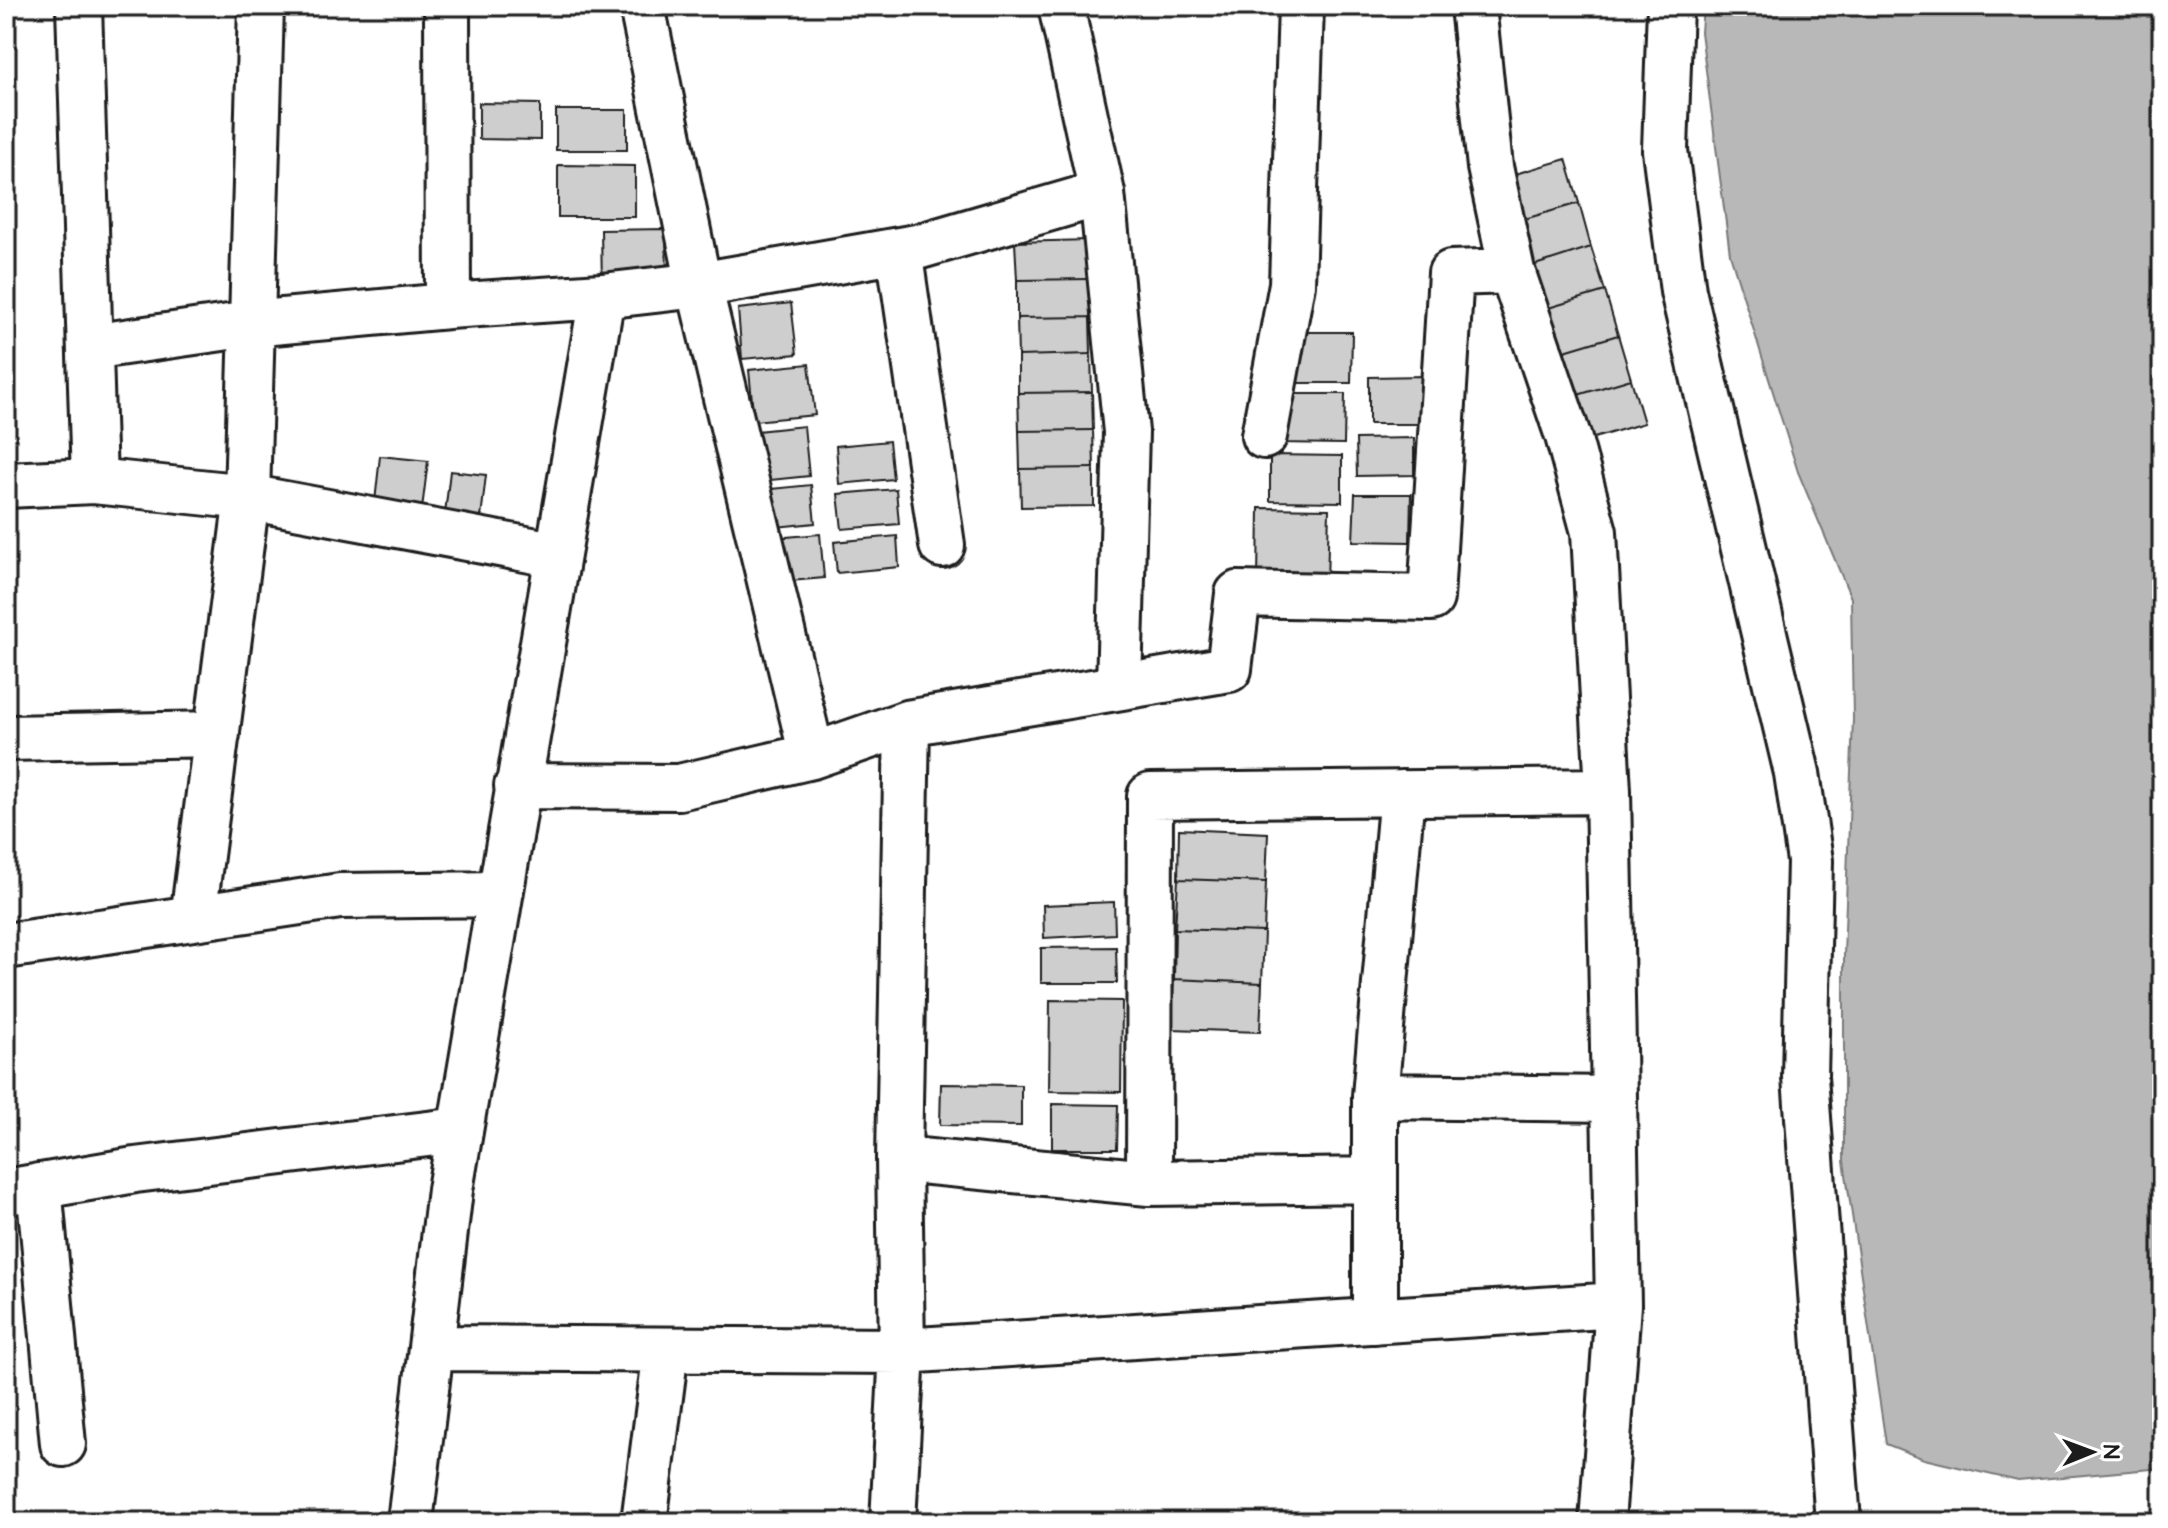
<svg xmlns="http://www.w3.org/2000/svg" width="2168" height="1528" viewBox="0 0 2168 1528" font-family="'Architects Daughter',sans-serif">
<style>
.water{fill:#b8b8b8;stroke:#7a7a7a;stroke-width:2}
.building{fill:#cecece;stroke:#1c1c1c;stroke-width:2}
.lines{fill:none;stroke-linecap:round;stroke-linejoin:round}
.minor-casing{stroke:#1c1c1c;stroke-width:50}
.minor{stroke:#fff;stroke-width:44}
</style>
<rect width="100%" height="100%" fill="#fff"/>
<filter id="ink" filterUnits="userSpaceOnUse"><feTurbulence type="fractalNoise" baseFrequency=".0125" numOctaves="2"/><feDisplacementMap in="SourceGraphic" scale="16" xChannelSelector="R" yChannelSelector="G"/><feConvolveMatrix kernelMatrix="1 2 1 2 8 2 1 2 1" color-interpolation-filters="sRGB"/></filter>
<g filter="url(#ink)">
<!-- water -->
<path class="water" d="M1703 6H2162V1468L2018 1481 1924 1459 1886 1444 1844 1161V955L1853 719 1851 598 1798 472 1730 254 1701 32Z"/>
<!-- building -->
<path class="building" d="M479 103 540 104V140L479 139Z
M556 110H627V150H556Z
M1566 159 1579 203 1518 221 1505 177Z
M558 165 635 166V217H558Z
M1579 203 1591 247 1532 266 1518 221Z
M666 229 667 284 602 286 601 230Z
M1089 240 1090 279 1017 280 1015 242Z
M1591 247 1605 291 1545 309 1532 266Z
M1090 279V317L1017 318V280Z
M1605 291 1618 335 1558 353 1545 309Z
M791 303 797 354 742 359 738 309Z
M1090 317 1091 354 1018 356 1017 318Z
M1287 332H1352L1351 383H1288Z
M1618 335 1631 379 1571 397 1558 353Z
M1091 354 1092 392 1018 393V356Z
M809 364 815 415 754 421 749 370Z
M1426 376 1427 424H1369V377Z
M1631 379 1644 423 1584 441 1571 397Z
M1092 392 1093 430 1019 431 1018 393Z
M1278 394H1345L1344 444 1278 443Z
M804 426 809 476 761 481 757 431Z
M1093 430 1094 468 1020 469 1019 431Z
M1414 438V475L1357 476 1356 439Z
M889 441 893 479 839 484 836 446Z
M1270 455 1342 456V502L1270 501Z
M380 456 428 461 421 517 374 511Z
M1094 468V506L1021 507 1020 469Z
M450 471 486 475 480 526 444 522Z
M811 485 815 523 766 528 762 490Z
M896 489 899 524 842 529 838 494Z
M1355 494H1411L1410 542 1353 541Z
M1259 508 1329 509 1327 583 1258 582Z
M820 534 824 578 779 582 775 538Z
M897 536 899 567 837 573 834 542Z
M1179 829 1268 833 1266 882 1178 879Z
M1178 879 1266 882 1264 932 1175 929Z
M1114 902 1115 934 1044 938 1043 905Z
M1175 929 1264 932 1262 983 1174 979Z
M1116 947 1117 983H1041V948Z
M1174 979 1262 983 1260 1032 1171 1029Z
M1050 1000 1122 1001 1121 1092 1049 1091Z
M941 1084 1021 1085V1126L940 1125Z
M1052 1104 1118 1105 1117 1149H1052Z"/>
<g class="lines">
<!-- minor casing -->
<g class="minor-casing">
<path id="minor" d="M79 6 94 481
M447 6 448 306 602 296 699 285 812 756 907 723 899 1159 902 1351 893 1522
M642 6 699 285 917 247 1102 193
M1061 6 1102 193 1126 432 1119 687
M1473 6 1490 167 1512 271 1568 436 1594 532 1608 791
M1670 6 1665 150 1683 291 1797 773 1810 861 1805 1077 1838 1522
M899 250 942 545
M90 347 250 324 448 306
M1264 436 1292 284 1301 6
M6 485 94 481 247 497 558 555
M907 723 1229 669 1238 594 1431 598 1451 273 1512 271
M6 738 217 734
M517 786 679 787 812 756
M193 918 247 497 261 6
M6 946 340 896 500 894
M1375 1096 1614 1099
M1149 1183 1374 1180
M39 1186 63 1444
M6 1192 135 1170 460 1130
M1375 1321V1096L1402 793
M431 1348 902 1351 1618 1305 1608 791 1150 796 1149 1183 899 1159
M410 1522 450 1190 602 296
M644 1522 666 1350
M1602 1522 1618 1305"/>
</g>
<!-- minor -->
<use href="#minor" class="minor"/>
</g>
</g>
<!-- margin -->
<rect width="2168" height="1528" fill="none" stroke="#fff" stroke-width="32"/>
<rect x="16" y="16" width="2136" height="1496" fill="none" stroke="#1c1c1c" stroke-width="3" filter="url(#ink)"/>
<!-- north arrow -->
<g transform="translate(2092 1452) rotate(89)" stroke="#ffffff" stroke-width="6" paint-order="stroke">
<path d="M0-6L14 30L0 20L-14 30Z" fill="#1c1c1c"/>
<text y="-12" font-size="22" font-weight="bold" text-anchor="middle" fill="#1c1c1c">N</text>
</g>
</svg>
